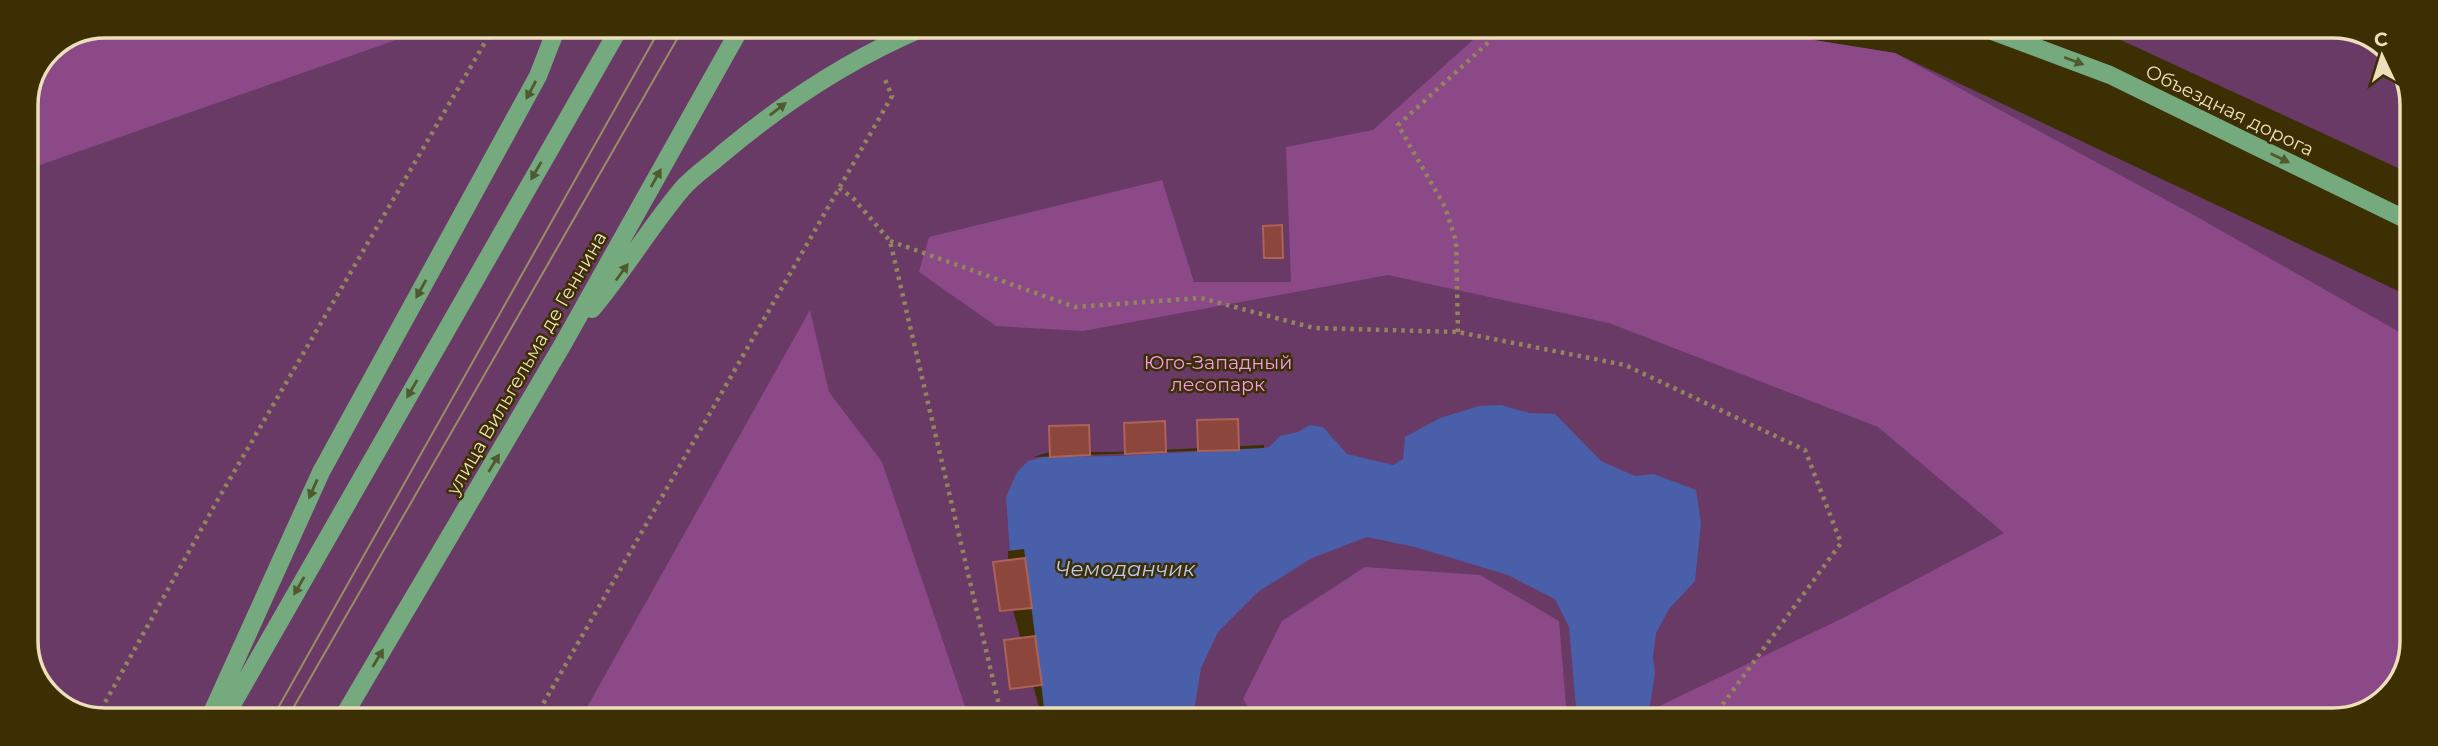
<svg xmlns="http://www.w3.org/2000/svg" width="2438" height="746" viewBox="0 0 2438 746" font-family="Montserrat,sans-serif">
<style>
.green{fill:#6a3a66}
.forest{fill:#8b4987}
.water{fill:#495fa9}
.pier{fill:#3c2f04}
.building{fill:#8d463b;stroke:#ad6257;stroke-width:2}
.lines{fill:none;stroke-linecap:round;stroke-linejoin:round}
.path{stroke:#92855d;stroke-width:4.5;stroke-dasharray:3.5 5;stroke-linecap:butt}
.major{stroke:#75aa7f;stroke-width:18}
.tram{stroke:#9a8d65;stroke-width:2}
.oneway{fill:#505a2f}
.labels{text-anchor:middle;stroke-width:5;stroke-linejoin:round;paint-order:stroke}
.street-label{font-size:19px;fill:#ecdfba;stroke:#3c2f04}
.park-label{font-size:19px;fill:#f499ed;stroke:#3c2f04}
.water-label{font-size:21px;font-style:italic;fill:#bac9f3;stroke:#3c2f04}
.rim{fill:none;stroke:#ecdfba;stroke-width:3.5}
</style>
<rect width="100%" height="100%" fill="#3c2f04"/>
<!-- green -->
<path class="green" d="M105 26 1740 28 1895 53 2411 297 2409 661 2380 704 2333 720 85 717 43 689 26 646V105Z
M2097 29H2353L2392 54 2412 100 2411 174Z"/>
<!-- forest -->
<path class="forest" d="M105 26 433 27 26 170V105L50 49Z
M1480 28H1740L1895 53 2190 213 2410 338 2409 661 2380 704 2333 720 1639 719 1649 711 1845 617 2004 533 1878 427 1609 323 1388 275 1083 331 996 326 919 272 929 237 1162 180 1194 282H1291L1286 147 1373 130 1474 39Z
M810 310 829 392 882 462 969 718H581Z
M1365 567 1480 575 1559 621 1567 719 1255 718 1243 699 1282 621Z"/>
<!-- water -->
<path class="water" d="M1501 405 1529 413 1555 414 1601 461 1635 476 1654 474 1696 490 1701 523 1695 581 1669 609 1656 633 1653 657 1655 673 1649 711 1639 719H1577L1569 627 1555 599 1508 575 1415 547 1367 537 1312 558 1259 591 1218 632 1201 668 1193 718H1046L1013 594 1006 497 1017 472 1028 461 1043 457 1117 456 1264 448 1269 447 1280 436 1298 432 1310 425 1323 427 1347 454 1393 465 1403 459 1405 437 1440 418 1479 406Z"/>
<!-- pier -->
<path class="pier" d="M1264 445V448L1033 457 1050 452H1117Z
M1024 549 1044 707H1039L1009 595 1008 551Z"/>
<!-- building -->
<path class="building" d="M1282 225 1283 258H1264L1263 226Z
M1238 419 1239 450 1198 451 1197 420Z
M1165 421 1166 452 1125 454 1124 423Z
M1089 425 1090 455 1050 457 1049 426Z
M1025 558 1032 608 1000 611 993 562Z
M1035 636 1042 685 1010 689 1004 640Z"/>
<g class="lines">
<!-- path -->
<path class="path" d="M839 188 853 198 890 241 1002 718
M890 241 1075 307 1201 298 1314 328 1458 332 1625 365 1805 450 1841 543 1712 719
M1458 332 1456 241 1445 207 1398 125 1490 41 1497 28
M97 717 217 501 494 27
M535 718 892 96 884 77"/>
<!-- major -->
<path class="major" d="M1987 29 2110 75 2411 222
M592 309C624 271 650 227 682 189 693 176 709 166 722 154 785 101 849 59 925 27
M210 717 321 472 538 76 557 27
M225 717 620 27
M343 717 563 344 741 27"/>
<!-- tram -->
<path class="tram" d="M273 717 661 27
M288 717 684 27"/>
</g>
<!-- one-way arrows -->
<defs><path id="oneway-solid" d="M-6-.8H1V-3.2L6.5 0L1 3.2V.8H-6Z" transform="scale(1.75)"/></defs>
<g class="oneway">
<use href="#oneway-solid" transform="translate(2074 61) rotate(21)"/>
<use href="#oneway-solid" transform="translate(531 90) rotate(118)"/>
<use href="#oneway-solid" transform="translate(778 109) rotate(-38)"/>
<use href="#oneway-solid" transform="translate(2280 158) rotate(26)"/>
<use href="#oneway-solid" transform="translate(536 171) rotate(120)"/>
<use href="#oneway-solid" transform="translate(656 178) rotate(-61)"/>
<use href="#oneway-solid" transform="translate(622 272) rotate(-54)"/>
<use href="#oneway-solid" transform="translate(421 289) rotate(119)"/>
<use href="#oneway-solid" transform="translate(412 389) rotate(120)"/>
<use href="#oneway-solid" transform="translate(494 463) rotate(-59)"/>
<use href="#oneway-solid" transform="translate(313 489) rotate(114)"/>
<use href="#oneway-solid" transform="translate(299 586) rotate(120)"/>
<use href="#oneway-solid" transform="translate(378 658) rotate(-59)"/>
</g>
<g class="labels">
<!-- street labels -->
<g class="street-label">
<text transform="translate(2230 110) rotate(26)" y="7">Объездная дорога</text>
<text transform="translate(526 363) rotate(-60)" y="7">улица Вильгельма де Геннина</text>
</g>
<!-- park labels -->
<g class="park-label">
<text x="1218" y="369">Юго-Западный<tspan x="1218" dy="22">лесопарк</tspan></text>
</g>
<!-- water labels -->
<g class="water-label">
<text x="1125" y="576">Чемоданчик</text>
</g>
</g>
<!-- crop -->
<path d="M0 0H2438V746H0ZM105 38H2333A67 67 0 0 1 2400 105V641A67 67 0 0 1 2333 708H105A67 67 0 0 1 38 641V105A67 67 0 0 1 105 38Z" fill="#3c2f04" fill-rule="evenodd"/>
<path class="rim" d="M105 38H2333A67 67 0 0 1 2400 105V641A67 67 0 0 1 2333 708H105A67 67 0 0 1 38 641V105A67 67 0 0 1 105 38Z"/>
<!-- north arrow -->
<g transform="translate(2382 56) rotate(356)" stroke="#3c2f04" stroke-width="5" paint-order="stroke">
<path d="M0-5L12 26L0 18L-12 26Z" fill="#ecdfba"/>
<text y="-10" font-size="19" font-weight="bold" text-anchor="middle" fill="#ecdfba">С</text>
</g>
</svg>
